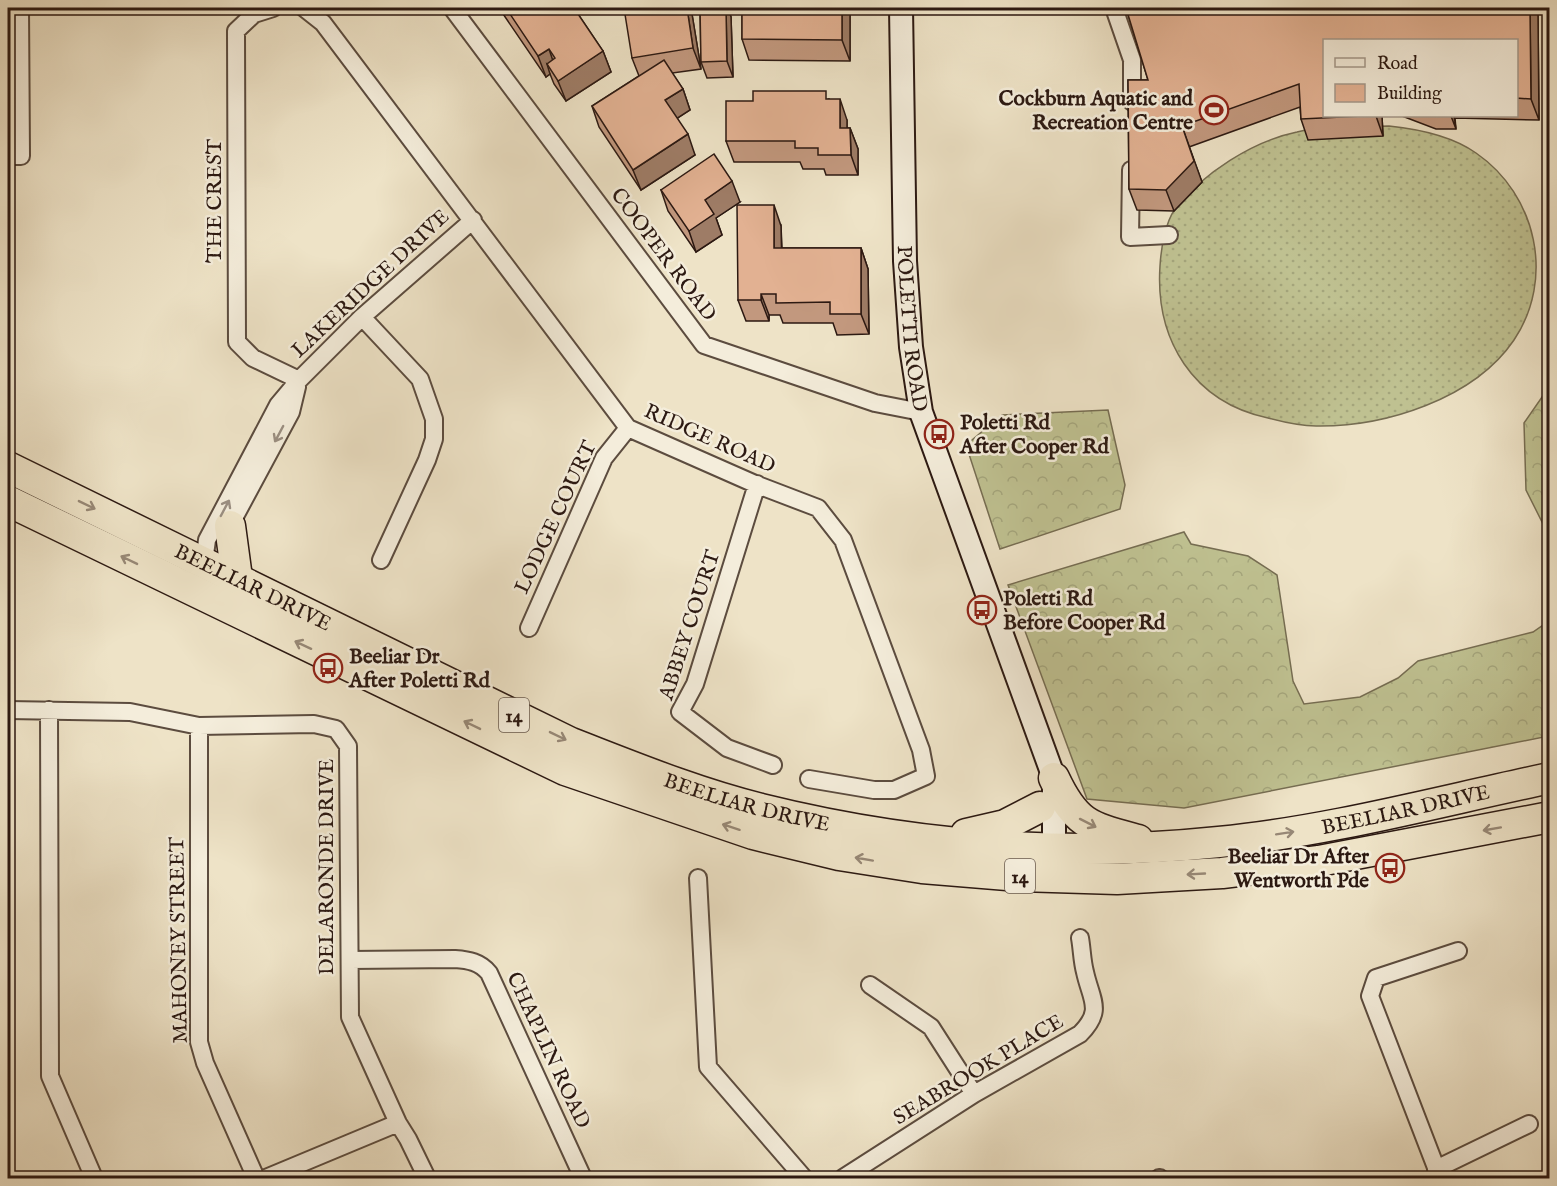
<svg xmlns="http://www.w3.org/2000/svg" width="1557" height="1186" viewBox="0 0 1557 1186" font-family="'IM FELL English',serif">
<style>
.grass{fill:url(#grass-dots);stroke:#766d52;stroke-width:1.5}
.forest{fill:url(#forest-crowns);stroke:#766d52;stroke-width:1.5}
.lines{fill:none;stroke-linecap:round;stroke-linejoin:round}
.street-casing{stroke:#5c4c3f;stroke-width:20}
.secondary-casing{stroke:#2c1912;stroke-width:26}
.highway-casing{stroke:#2c1912;stroke-width:33}
.street{stroke:#f4eddb;stroke-width:16}
.secondary{stroke:#f4eddb;stroke-width:22}
.highway{stroke:#eee3c7;stroke-width:30}
.wall{fill:#c2987e;stroke:#2c1912;stroke-width:1.5}
.shaded-wall{fill:#9e7c66;stroke:#2c1912;stroke-width:1.5}
.building{fill:#e2b192;stroke:#2c1912;stroke-width:1.5}
.oneway{stroke:#9a8e81}
.oneway2{stroke:#978876}
.labels{text-anchor:middle;stroke-width:5;stroke-linejoin:round;paint-order:stroke}
.shield{fill:#f4eddb;stroke:#68594e;stroke-width:1.5}
.shield-label{font-size:20px;font-weight:bold;fill:#2c1912}
.poi-label{font-size:21px;font-weight:bold;fill:#2c1912;stroke:#f4eddb;text-anchor:start}
.street-label{font-size:21px;fill:#2c1912;stroke:#f4eddb}
</style>
<defs>
<pattern id="grass-dots" width="8" height="8" patternUnits="userSpaceOnUse" patternTransform="scale(1.5)"><rect width="8" height="8" fill="#bfc191"/><path d="M2 2h.1M6 6h.1" fill="none" stroke="#a4a57c" stroke-width="1.8" stroke-linecap="round"/></pattern>
<pattern id="forest-crowns" width="20" height="18" patternUnits="userSpaceOnUse" patternTransform="scale(1.5)"><rect width="20" height="18" fill="#bfc191"/><path d="M2 6a3 3 0 1 1 6 0M12 15a3 3 0 1 1 6 0" fill="none" stroke="#a4a57c"/></pattern>
</defs>
<rect width="100%" height="100%" fill="#eee3c7"/>
<filter id="stains"><feTurbulence type="fractalNoise" baseFrequency=".00333" numOctaves="4"/><feColorMatrix values="0 0 0 0 .2 0 0 0 0 .09 0 0 0 0 .02 0 0 0 .5 -.17"/></filter>
<radialGradient id="worn" r=".72"><stop offset=".6" stop-color="#630" stop-opacity="0"/><stop offset="1" stop-color="#630" stop-opacity=".3"/></radialGradient>
<!-- grass -->
<path class="grass" d="M1389 126C1418 129 1452 136 1476 153 1537 195 1555 279 1514 340 1474 399 1385 427 1316 426 1301 426 1283 422 1268 418 1193 402 1155 340 1160 266 1161 249 1165 223 1175 209 1203 173 1253 141 1297 132 1327 125 1359 127 1389 126Z"/>
<!-- forest -->
<path class="forest" d="M1549 387V536L1526 490 1524 423Z
M1108 410 1125 485 1120 509 1000 549 966 445 1002 415Z
M1184 532 1191 544 1248 556 1277 575 1293 681 1304 704 1360 697 1398 678 1418 661 1533 632 1549 621V736L1184 808 1087 799 1008 585Z"/>
<g class="lines">
<!-- street casing -->
<g class="street-casing">
<path id="street" d="M273 8 254 14 236 31 237 342 253 358 299 380
M304 8 323 23 628 428 755 484 818 508 843 540 921 750 926 776 894 790H874L809 779
M452 8 704 345 875 403 921 412
M1114 8 1132 60V102
M8 156H21L20 8
M1131 170 1130 237 1169 235
M362 317 420 379 434 419V439L427 460 381 560
M757 484 695 684 680 712 727 748 773 765
M226 533 291 412 297 387
M205 570 204 562 207 540 278 405 299 380 362 317 473 220
M529 628 604 458 628 428
M8 710 130 712 199 726 314 724 336 729 348 746 350 1017 398 1123 408 1139 427 1178
M49 710 50 1076 94 1178
M199 726V1042L205 1063 256 1178
M698 878 708 1067 804 1178
M350 960 455 959C469 960 480 962 489 973L583 1178
M870 985 931 1027 974 1094
M1436 1169 1529 1124
M266 1178 398 1123
M843 1178 974 1094 1080 1034C1104 1010 1091 1000 1085 972 1082 961 1082 949 1080 938
M1159 1178H1160
M1440 1178 1370 996 1376 978 1458 951"/>
</g>
<!-- secondary casing -->
<g class="secondary-casing">
<g id="secondary">
<path id="s1" d="M901 8 905 261 911 347 921 412 1054 778V837L1051 842 1034 854"/>
</g>
</g>
<!-- highway casing -->
<g class="highway-casing">
<g id="highway">
<path id="s2" d="M8 467 571 743C633 767 696 793 761 809 910 846 1066 858 1219 842 1331 831 1440 801 1550 778"/>
<path d="M8 501 565 770 753 834 839 855 922 868 1020 876 1117 879 1169 876 1222 873 1319 861 1550 817"/>
<path d="M230 526 237 578"/>
<path d="M1054 778C1076 825 1090 827 1138 840"/>
<path d="M966 834 1005 825 1040 807"/>
</g>
</g>
<!-- street -->
<use href="#street" class="street"/>
<!-- secondary -->
<use href="#secondary" class="secondary"/>
<!-- highway -->
<use href="#highway" class="highway"/>
</g>
<!-- wall -->
<path class="wall" d="M499 8H574L603 51 611 72 566 101 554 84 550 74 546 77Z
M691 8 701 69 672 73 683 89 690 110 677 118 695 155 641 190 599 127 592 106 639 76 632 58Z
M700 8H728L731 17 733 77 707 78 701 62Z
M742 8H848L850 14V61L749 60 742 39Z
M1126 8H1535L1538 15 1539 120 1455 118 1456 129H1436L1402 116H1516V40H1324V116H1382L1383 136 1308 140 1301 119 1300 107 1189 147 1202 182 1174 211 1137 210 1129 189 1128 80H1148Z
M829 99 847 120V128H850L858 149V175H826L824 169H803L800 162H734L726 141Z
M661 190 740 202 716 218 722 235 696 252 668 211Z
M781 226 782 248H861L868 269 869 334 837 335 833 323H783L780 315H769V321H746L738 300Z"/>
<!-- shaded-wall -->
<path class="shaded-wall" d="M687 8H691L701 69 693 48Z
M726 8H728L731 17 733 77 727 61Z
M842 8H848L850 14V61L842 40Z
M1530 8H1535L1538 15 1539 120 1531 99Z
M549 49 556 70 547 64 550 74 546 77 538 56Z
M603 51 611 72 566 101 558 81Z
M683 89 690 110 673 121 665 100Z
M840 99 847 120V149L840 128Z
M1376 116H1382L1383 136Z
M1451 116H1454L1456 129Z
M1182 126 1202 182 1174 211 1166 190Z
M850 128 858 149V175L851 155Z
M688 134 695 155 641 190 633 170Z
M732 181 740 202 716 218 722 235 696 252 689 231 705 200Z
M774 205 781 226 782 269 774 248Z
M861 248 868 269 869 334 861 314Z
M761 294 769 315V321L761 300Z"/>
<!-- building -->
<path class="building" d="M506 8H574L603 51 558 81 547 64 555 58 549 49 538 56Z
M624 8H687L693 48 632 58Z
M700 8H726L727 61 701 62Z
M742 8H842V40L742 39Z
M1126 8H1530L1531 99 1516 98V40H1324V116H1363L1301 119 1299 84 1182 126 1194 161 1166 190 1129 189 1128 80H1148Z
M664 60 683 89 665 100 688 134 633 170 592 106Z
M753 91H826V99H840V128H850L851 155H818V148H795V141H726V101H753Z
M714 154 732 181 705 200 714 214 689 231 661 190Z
M737 205H774V248H861V314H830V302L776 303V294H761V300H738Z"/>
<!-- one-way arrows -->
<defs><path id="oneway-shaft" d="M-6 0H5M1.5-3L5.5 0L1.5 3" fill="none" stroke-width="1.6" stroke-linecap="round" stroke-linejoin="round" transform="scale(1.5)"/></defs>
<g class="oneway">
<use href="#oneway-shaft" transform="translate(279 434) rotate(118)"/>
<use href="#oneway-shaft" transform="translate(225 508) rotate(-62)"/>
</g>
<g class="oneway2">
<use href="#oneway-shaft" transform="translate(87 505) rotate(26)"/>
<use href="#oneway-shaft" transform="translate(129 560) rotate(-154)"/>
<use href="#oneway-shaft" transform="translate(303 645) rotate(-155)"/>
<use href="#oneway-shaft" transform="translate(472 725) rotate(-154)"/>
<use href="#oneway-shaft" transform="translate(558 736) rotate(26)"/>
<use href="#oneway-shaft" transform="translate(1088 823) rotate(27)"/>
<use href="#oneway-shaft" transform="translate(731 827) rotate(-162)"/>
<use href="#oneway-shaft" transform="translate(1492 829) rotate(170)"/>
<use href="#oneway-shaft" transform="translate(1285 833) rotate(-9)"/>
<use href="#oneway-shaft" transform="translate(864 859) rotate(-170)"/>
<use href="#oneway-shaft" transform="translate(1196 874) rotate(177)"/>
</g>
<!-- icons -->
<defs>
<g id="stadium-ring" transform="scale(1.5)"><circle r="9.5" fill="#f4eddb" stroke="#8f2418" stroke-width="1.5"/><path d="M0-5a6.5 5 0 1 0 0 10a6.5 5 0 1 0 0-10ZM-3.5-1.8h7v3.6h-7Z" fill="#8f2418"/></g>
<g id="bus-ring" transform="scale(1.5)"><circle r="9.5" fill="#f4eddb" stroke="#8f2418" stroke-width="1.5"/><path d="M-5-6H5V4H4V6H2V4H-2V6H-4V4H-5ZM-3.5-4V0h7V-4ZM-3.5 1.2v1.5H-2V1.2ZM2 1.2v1.5H3.5V1.2Z" fill="#8f2418"/></g>
</defs>
<g fill-rule="evenodd">
<use href="#stadium-ring" x="1214" y="110"/>
<use href="#bus-ring" x="939" y="434"/>
<use href="#bus-ring" x="982" y="610"/>
<use href="#bus-ring" x="328" y="668"/>
<use href="#bus-ring" x="1390" y="868"/>
</g>
<g class="labels">
<!-- shield labels -->
<g class="shield">
<rect x="499" y="698" width="30" height="34" rx="4.5"/>
<rect x="1005" y="859" width="30" height="34" rx="4.5"/>
</g>
<g class="shield-label">
<text x="514" y="722">14</text>
<text x="1020" y="883">14</text>
</g>
<!-- poi labels -->
<g class="poi-label">
<text x="1193" y="105" text-anchor="end">Cockburn Aquatic and<tspan x="1193" dy="24">Recreation Centre</tspan></text>
<text x="960" y="429">Poletti Rd<tspan x="960" dy="24">After Cooper Rd</tspan></text>
<text x="1003" y="605">Poletti Rd<tspan x="1003" dy="24">Before Cooper Rd</tspan></text>
<text x="349" y="663">Beeliar Dr<tspan x="349" dy="24">After Poletti Rd</tspan></text>
<text x="1369" y="863" text-anchor="end">Beeliar Dr After<tspan x="1369" dy="24">Wentworth Pde</tspan></text>
</g>
<!-- street labels -->
<g class="street-label">
<text transform="translate(214 201) rotate(-90)" y="7">THE CREST</text>
<text transform="translate(664 254) rotate(53)" y="7">COOPER ROAD</text>
<text transform="translate(370 283) rotate(-43)" y="7">LAKERIDGE DRIVE</text>
<text dy="7" stroke="none"><textPath href="#s1" startOffset="321">POLETTI ROAD</textPath></text>
<text transform="translate(710 438) rotate(24)" y="7">RIDGE ROAD</text>
<text transform="translate(555 517) rotate(-65)" y="7">LODGE COURT</text>
<text dy="7" stroke="none"><textPath href="#s2" startOffset="273">BEELIAR DRIVE</textPath></text>
<text transform="translate(689 625) rotate(-72)" y="7">ABBEY COURT</text>
<text dy="7" stroke="none"><textPath href="#s2" startOffset="813">BEELIAR DRIVE</textPath></text>
<text dy="7" stroke="none"><textPath href="#s2" startOffset="1479">BEELIAR DRIVE</textPath></text>
<text transform="translate(326 867) rotate(-90)" y="7">DELARONDE DRIVE</text>
<text transform="translate(178 940) rotate(-91)" y="7">MAHONEY STREET</text>
<text transform="translate(549 1050) rotate(65)" y="7">CHAPLIN ROAD</text>
<text transform="translate(978 1069) rotate(-31)" y="7">SEABROOK PLACE</text>
</g>
</g>
<!-- margin -->
<rect width="1557" height="1186" fill="none" stroke="#eee3c7" stroke-width="30"/>
<rect x="9" y="9" width="1539" height="1168" fill="none" stroke="#2c1912" stroke-width="3"/>
<rect x="15" y="15" width="1527" height="1156" fill="none" stroke="#2c1912" stroke-width="1.5"/>
<!-- legend -->
<rect x="1323" y="39" width="195" height="78" fill="#f4eddb" stroke="#a4988b" stroke-width="1.5"/>
<rect x="1335" y="58" width="30" height="9" fill="#f4eddb" stroke="#a4988b" stroke-width="1.5"/>
<text x="1377" y="69" font-size="18" fill="#2c1912">Road</text>
<rect x="1335" y="84" width="30" height="18" fill="#e2b192" stroke="#a4988b" stroke-width="1.5"/>
<text x="1377" y="99" font-size="18" fill="#2c1912">Building</text>
<rect width="100%" height="100%" filter="url(#stains)"/>
<rect width="100%" height="100%" fill="url(#worn)"/>
</svg>
